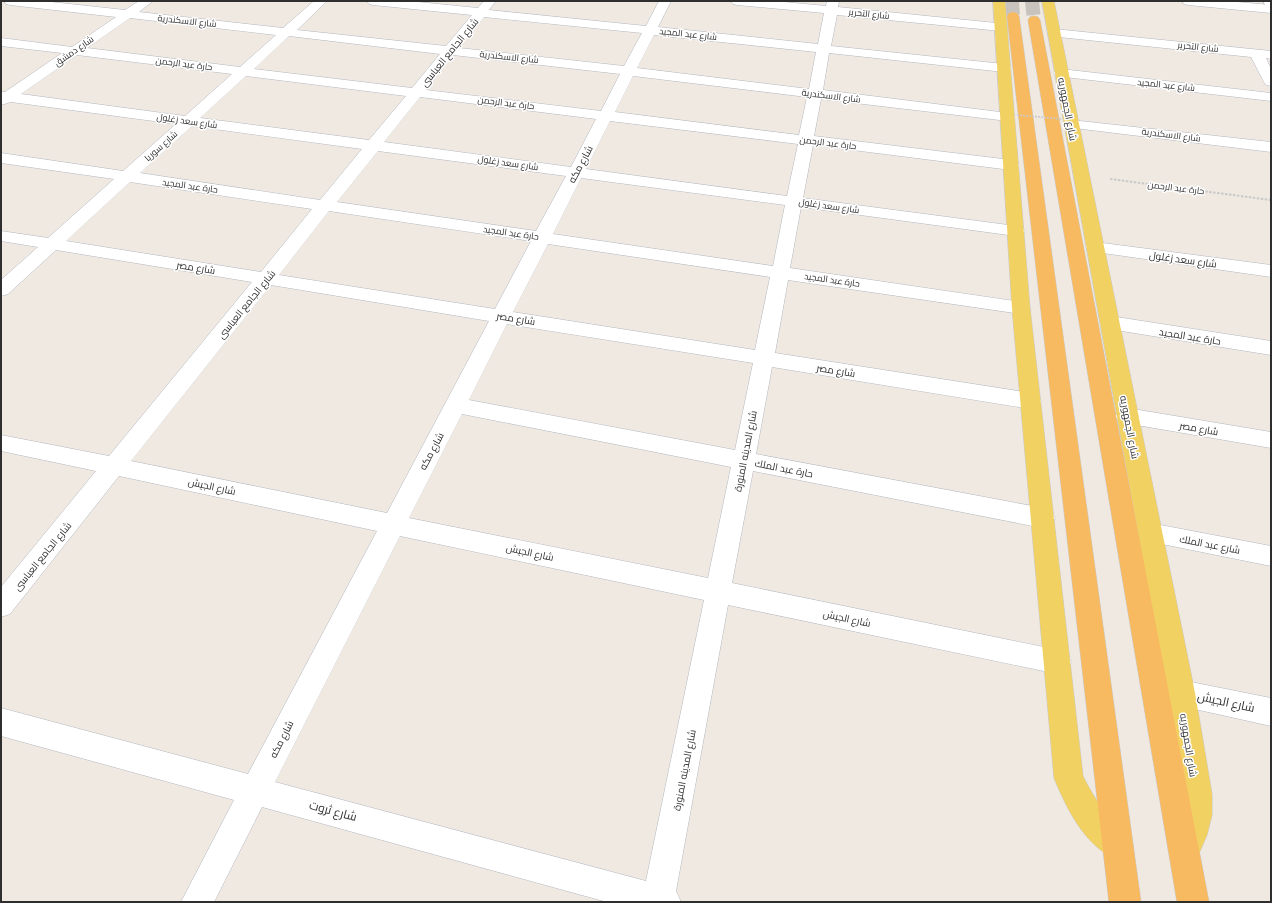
<svg xmlns="http://www.w3.org/2000/svg" width="1272" height="903" viewBox="0 0 1272 903" font-family="Ubuntu,Cairo,sans-serif">
<style>
.lines{fill:none;stroke-linecap:round;stroke-linejoin:round}
.trunk-tunnel{stroke:#c8c4bd;stroke-width:14;stroke-dasharray:14 7;stroke-linecap:butt}
.minor-casing{stroke:#b4b7c1;stroke-width:1}
.tertiary-casing{stroke:#b4b7c1;stroke-width:1}
.primary-casing{stroke:#c9c9c9;stroke-width:1}
.trunk-casing{stroke:#c9c9c9;stroke-width:1}
.path{stroke:#c9c9c9;stroke-width:2;stroke-dasharray:2.5 1.5;stroke-linecap:butt}
.minor{fill:#fff;fill-rule:evenodd}
.tertiary{fill:#fff;fill-rule:evenodd}
.primary{fill:#f2d163;fill-rule:evenodd}
.trunk{fill:#f8ba60;fill-rule:evenodd}
.path-bridge{stroke:#c9c9c9;stroke-width:1.5;stroke-dasharray:2 1;stroke-linecap:butt}
.labels{text-anchor:middle;stroke-width:3;stroke-linejoin:round;paint-order:stroke}
.far-street-label{font-size:9px;fill:#2e2e2e;stroke:#fff}
.street-label{font-size:10px;fill:#2e2e2e;stroke:#fff}
.near-street-label{font-size:12px;fill:#2e2e2e;stroke:#fff}
</style>
<rect width="100%" height="100%" fill="#efe9e1"/>
<g class="lines">
<!-- trunk-tunnel -->
<path class="trunk-tunnel" d="M1012 1 1013 16
M1032 1 1034 20"/>
<!-- minor casing -->
<g class="minor-casing">
<path id="minor" d="M4 1H42L125 10 139 1H153L139 12 283 28 314 1H327L297 30 446 46 472 15 373 5 369 4 367 1H408L478 8 484 1H496L489 10 646 26 659 1H671L658 27 818 44 824 13 737 5 733 4 731 1H774L826 6 827 1H839L838 7 1006 24 1007 27 1006 30 1001 31 837 15 831 46 1004 64 1009 65 1011 68 1009 71 1004 72 829 53 823 90 1008 113 1013 114 1015 117 1013 120 1008 121 821 99 814 136 1011 160 1017 162 1019 165 1017 168 1011 170 813 145 803 198 1016 226 1022 227 1025 231 1022 235 1016 236 801 207 790 268 1021 302 1028 304 1030 308 1028 312 1021 314 788 280 775 353 1031 393 1038 396 1041 401 1038 406 1031 409 772 367 756 454 1043 508 1051 511 1055 518 1051 525 1043 528 753 471 732 583 1058 650 1067 653 1071 662 1067 671 1058 674 728 605 676 891 681 902H607L262 807 214 902H181L234 800 1 736V708L248 774 377 531 119 476 10 614 1 617V587L96 471 1 451V435L109 456 252 282 56 250 8 294 1 296V280L38 247 1 241V231L48 238 114 179 1 163V153L123 171 176 124 11 102 1 105V92H5L62 53 1 46V38L72 47 116 17 10 5 6 4ZM484 17 642 33 624 66 459 48ZM130 18 276 35 240 67 87 48ZM654 35 816 52 809 89 637 68ZM289 36 440 54 412 88 254 69ZM77 55 232 74 185 116 21 94ZM453 55 620 74 601 111 426 90ZM246 76 406 96 369 140 200 118ZM633 76 807 97 799 135 615 112ZM420 97 596 119 571 167 384 142ZM610 121 798 144 787 196 586 169ZM192 126 362 149 320 200 140 173ZM378 151 566 176 536 231 337 202ZM581 178 785 205 773 266 553 234ZM130 182 312 209 261 272 66 241ZM329 211 531 241 495 309 279 275ZM548 244 770 277 755 350 513 312ZM271 285 489 321 387 513 131 461ZM507 324 753 363 735 450 469 400ZM462 414 731 467 708 578 409 518ZM400 536 704 600 646 881 275 782Z
M1263 1H1271V9L1267 8Z
M1054 29 1271 51V59L1266 58 1271 69V86L1266 85 1264 82 1251 57 1049 36 1048 33 1049 30Z
M1061 69 1271 93V101L1056 76 1054 73 1056 70Z
M1071 120 1271 142V152L1066 127 1064 124 1066 121Z
M1095 242 1271 265V277L1089 251 1086 247 1089 243Z
M1110 316 1271 341V355L1103 328 1100 323 1103 318Z
M1127 408 1271 432V448L1119 422 1116 416 1119 410Z
M1150 523 1271 546V566L1142 540 1138 533 1142 526Z
M1181 680 1271 698V726L1181 706 1171 702 1167 693 1171 684Z"/>
</g>
<!-- tertiary casing -->
<g class="tertiary-casing">
<path id="tertiary" d="M1182 1H1226L1271 5V13L1188 5 1184 4Z"/>
</g>
<!-- primary casing -->
<g class="primary-casing">
<path id="primary" d="M993 1H1005L1030 308 1083 776C1090 790 1097 802 1107 814 1118 826 1127 829 1133 845L1129 856 1118 860C1085 847 1067 809 1054 778L1012 308Z
M1042 1H1054L1195 693 1212 794V815L1207 835 1195 863 1184 867 1173 863 1169 852 1178 832 1182 815V794L1167 693Z"/>
</g>
<!-- trunk casing -->
<g class="trunk-casing">
<path id="trunk" d="M1013 12 1017 13 1019 16 1141 902H1109L1007 16 1009 13Z
M1034 16 1038 17 1040 20 1209 902H1177L1028 20 1030 17Z"/>
</g>
<!-- path -->
<path class="path" d="M1110 179 1271 200"/>
<!-- minor -->
<use href="#minor" class="minor"/>
<!-- tertiary -->
<use href="#tertiary" class="tertiary"/>
<!-- primary -->
<use href="#primary" class="primary"/>
<!-- trunk -->
<use href="#trunk" class="trunk"/>
<!-- path-bridge -->
<path class="path-bridge" d="M1017 115 1062 119"/>
</g>
<g class="labels">
<!-- far-street labels -->
<g class="far-street-label">
<text transform="translate(869 14) rotate(6)" y="3">شارع التحرير</text>
<text transform="translate(187 21) rotate(6)" y="3">شارع الاسكندرية</text>
<text transform="translate(688 34) rotate(6)" y="3">شارع عبد المجيد</text>
<text transform="translate(1198 47) rotate(6)" y="3">شارع التحرير</text>
<text transform="translate(74 51) rotate(-35)" y="3">شارع دمشق</text>
<text transform="translate(509 57) rotate(6)" y="3">شارع الاسكندرية</text>
<text transform="translate(184 64) rotate(7)" y="3">حارة عبد الرحمن</text>
<text transform="translate(1166 85) rotate(6)" y="3">شارع عبد المجيد</text>
<text transform="translate(831 96) rotate(7)" y="3">شارع الاسكندرية</text>
<text transform="translate(506 103) rotate(7)" y="3">حارة عبد الرحمن</text>
<text transform="translate(187 121) rotate(8)" y="3">شارع سعد زغلول</text>
<text transform="translate(1171 135) rotate(7)" y="3">شارع الاسكندرية</text>
<text transform="translate(828 143) rotate(7)" y="3">حارة عبد الرحمن</text>
<text transform="translate(161 146) rotate(-42)" y="3">شارع سوريا</text>
<text transform="translate(508 163) rotate(8)" y="3">شارع سعد زغلول</text>
<text transform="translate(190 186) rotate(8)" y="3">حارة عبد المجيد</text>
<text transform="translate(1176 188) rotate(7)" y="3">حارة عبد الرحمن</text>
<text transform="translate(829 206) rotate(8)" y="3">شارع سعد زغلول</text>
<text transform="translate(511 233) rotate(8)" y="3">حارة عبد المجيد</text>
<text transform="translate(832 280) rotate(8)" y="3">حارة عبد المجيد</text>
</g>
<!-- street labels -->
<g class="street-label">
<text transform="translate(449 52) rotate(-51)" y="4">شارع الجامع العباسى</text>
<text transform="translate(1068 109) rotate(79)" y="4">شارع الجمهوريه</text>
<text transform="translate(580 164) rotate(-62)" y="4">شارع مكه</text>
<text transform="translate(1183 259) rotate(8)" y="4">شارع سعد زغلول</text>
<text transform="translate(196 267) rotate(9)" y="4">شارع مصر</text>
<text transform="translate(246 304) rotate(-51)" y="4">شارع الجامع العباسى</text>
<text transform="translate(516 318) rotate(9)" y="4">شارع مصر</text>
<text transform="translate(1190 336) rotate(9)" y="4">حارة عبد المجيد</text>
<text transform="translate(836 370) rotate(9)" y="4">شارع مصر</text>
<text transform="translate(1130 427) rotate(79)" y="4">شارع الجمهوريه</text>
<text transform="translate(1199 428) rotate(10)" y="4">شارع مصر</text>
<text transform="translate(431 451) rotate(-62)" y="4">شارع مكه</text>
<text transform="translate(745 451) rotate(-79)" y="4">شارع المدينه المنورة</text>
<text transform="translate(784 468) rotate(11)" y="4">حارة عبد الملك</text>
<text transform="translate(212 486) rotate(12)" y="4">شارع الجيش</text>
<text transform="translate(1210 544) rotate(11)" y="4">شارع عبد الملك</text>
<text transform="translate(530 552) rotate(12)" y="4">شارع الجيش</text>
<text transform="translate(42 556) rotate(-51)" y="4">شارع الجامع العباسى</text>
<text transform="translate(847 618) rotate(12)" y="4">شارع الجيش</text>
<text transform="translate(281 739) rotate(-63)" y="4">شارع مكه</text>
<text transform="translate(1189 745) rotate(81)" y="4">شارع الجمهوريه</text>
<text transform="translate(684 770) rotate(-79)" y="4">شارع المدينه المنورة</text>
</g>
<!-- near-street labels -->
<g class="near-street-label">
<text transform="translate(1226 702) rotate(12)" y="4">شارع الجيش</text>
<text transform="translate(333 811) rotate(15)" y="4">شارع ثروت</text>
</g>
</g>
<!-- border -->
<rect width="1272" height="903" fill="none" stroke="#2e2e2e" stroke-width="4"/>
</svg>
